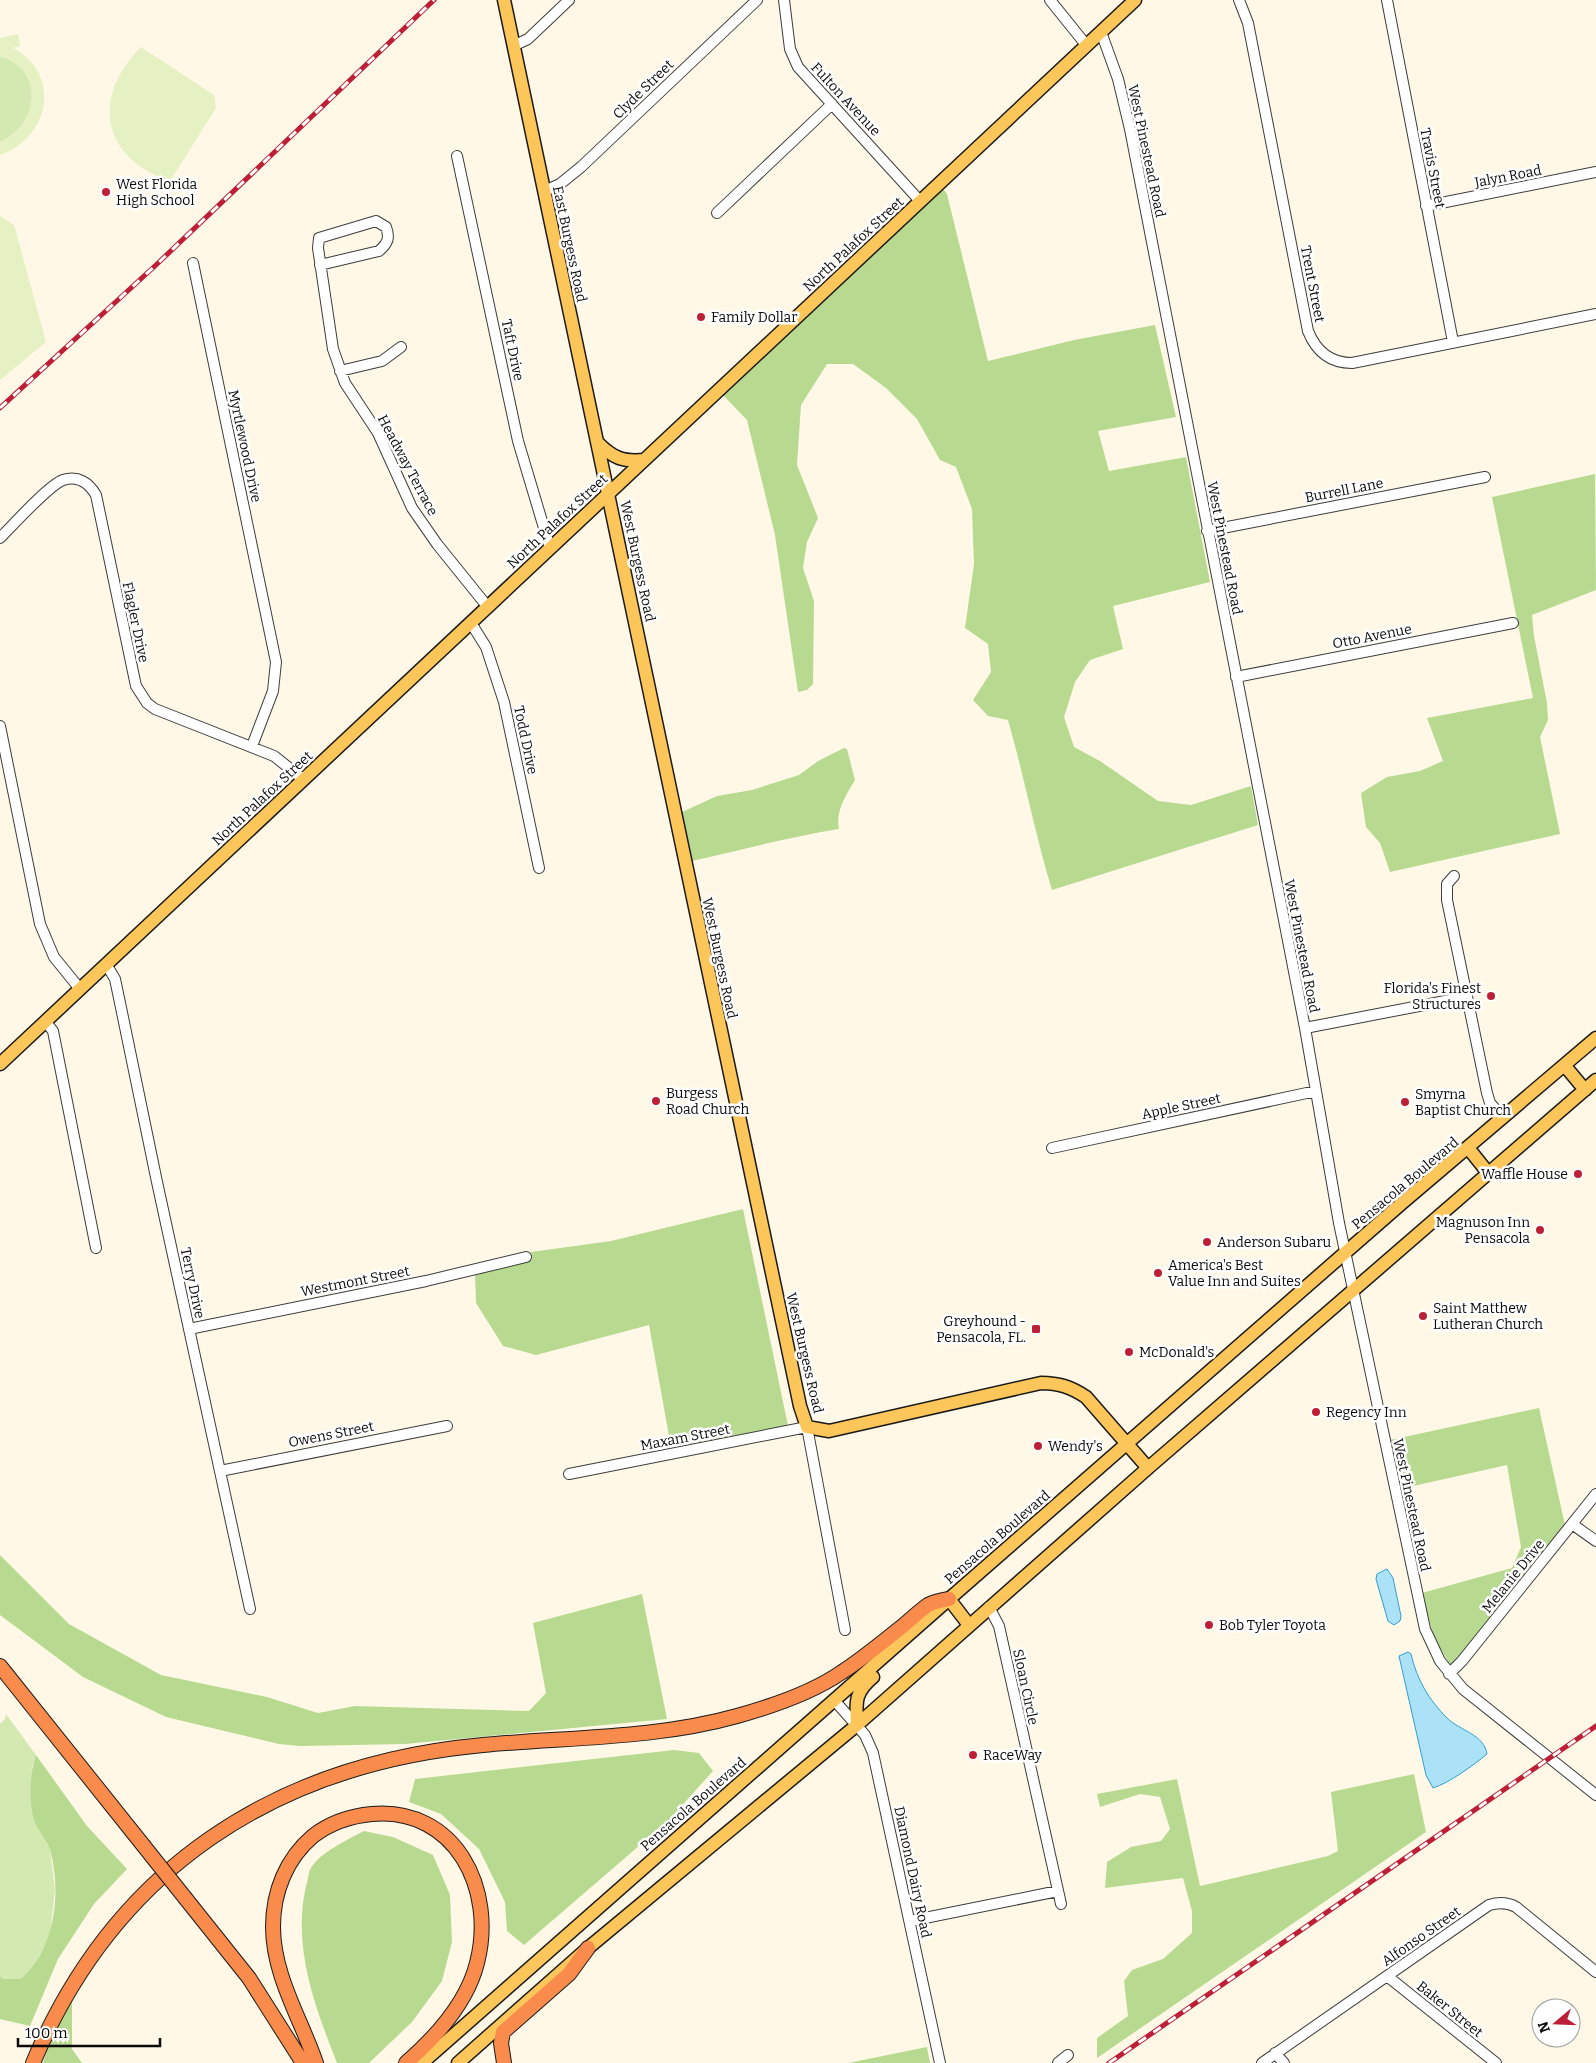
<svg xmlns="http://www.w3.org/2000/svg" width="1596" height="2063" viewBox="0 0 1596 2063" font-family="Bitter,serif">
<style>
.green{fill:#d3e9b1}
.forest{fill:#b8da90}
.pitch{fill:#e5f0c3}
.water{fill:#abe2f8;stroke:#309fd0}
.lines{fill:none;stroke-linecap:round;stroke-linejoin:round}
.minor-casing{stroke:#3d3d3d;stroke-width:12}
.major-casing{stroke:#1b1b1b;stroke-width:15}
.highway-casing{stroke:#1b1b1b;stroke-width:16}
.minor{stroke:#fff;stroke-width:10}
.major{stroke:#fdc65a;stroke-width:12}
.highway{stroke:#f98b4c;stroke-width:14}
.rail-casing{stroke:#bd2036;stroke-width:5}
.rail{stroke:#fff;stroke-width:3;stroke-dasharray:9;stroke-linecap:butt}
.highway-bridge-casing{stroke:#1b1b1b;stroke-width:16;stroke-linecap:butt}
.highway-bridge{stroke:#f98b4c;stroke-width:14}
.poi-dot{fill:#bd2036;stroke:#fff;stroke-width:2}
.labels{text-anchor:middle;stroke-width:5;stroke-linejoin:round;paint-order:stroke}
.street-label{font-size:14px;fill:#0a0a0a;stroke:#fff}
.poi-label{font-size:14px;fill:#0a0a0a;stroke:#fff;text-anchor:start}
</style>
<rect width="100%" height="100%" fill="#fff8e7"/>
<!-- green -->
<path class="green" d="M0 56C45 69 40 124 0 142Z
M6 1714 36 1755 32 1767 44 1837 50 1850 55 1889 50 1936 32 1970 21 1979H2L0 1975V1724L5 1719Z"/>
<!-- forest -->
<path class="forest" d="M942 187 947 194 988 361 1074 340 1155 325 1176 417 1098 431 1109 471 1186 457 1210 582 1113 606 1123 649 1090 660 1075 682 1064 717 1074 747 1100 761 1158 801 1191 805 1251 786 1258 825 1052 890C1035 834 1024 776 1008 720L988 716 973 700 991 672 988 644 965 628 974 564 972 509 956 467 940 460 917 419 886 388 853 364H827L801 405 797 465 818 518 807 542 803 568 814 601 813 684 807 690 798 692 775 535 747 420 722 394Z
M1595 474 1596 590 1532 615 1534 636 1547 703 1548 720 1540 737 1560 834 1390 872 1380 843 1366 827 1361 793 1387 777 1420 771 1443 761 1427 718 1533 698 1492 497Z
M844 748 847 749 855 780C846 795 835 812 839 829 789 837 741 850 692 861L682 812 717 796 752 790 799 775 818 761Z
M743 1209 788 1426 671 1447 649 1325 536 1355 503 1346 476 1303 475 1274 532 1260 531 1252 611 1241Z
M1539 1408 1565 1525 1451 1666 1434 1638 1422 1593 1512 1568 1521 1547 1507 1465 1400 1489 1390 1440Z
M0 1555 69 1624 161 1675 267 1697 318 1713 355 1706 529 1711 546 1693 533 1623 642 1594 667 1719 405 1744 300 1746 279 1744 166 1717 83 1677 0 1615Z
M674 1750 699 1753 713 1771 669 1820 524 1945 507 1931 505 1902 479 1849 441 1814 409 1802 415 1779Z
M36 1755 87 1826 127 1869 94 1904 58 1959 30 2026 0 2019V1975L2 1979H21C55 1950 62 1892 50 1850 46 1838 35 1828 33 1816 29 1798 30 1772 36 1755Z
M1414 1774 1426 1832 1097 2058V2038L1128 2016 1124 1981 1132 1970 1163 1959 1192 1933V1911L1183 1878 1105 1888 1107 1862 1131 1847 1161 1841 1170 1829 1160 1797 1140 1794 1100 1807 1097 1794 1177 1779 1200 1886 1328 1856 1338 1851 1331 1792Z
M364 1831 393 1837 433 1855 450 1895 452 1942 442 1981 412 2022 369 2063H337C315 2007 292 1947 306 1886 308 1881 308 1872 311 1868 319 1853 349 1839 364 1831Z
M72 2001V2049L82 2063H43L53 2032Z
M927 2047 930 2063H848Z"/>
<!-- pitch -->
<path class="pitch" d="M18 34 20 46 13 48C62 74 50 138 0 155V142C40 124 45 69 0 56V38Z
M141 47 214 95 216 108 170 181C101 158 91 97 141 47Z
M0 216 14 225 46 342 0 380Z"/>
<!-- water -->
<path class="water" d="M1387 1569 1393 1578 1401 1616 1400 1621 1394 1625 1388 1621 1376 1579 1377 1574Z
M1408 1652 1411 1654C1417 1680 1429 1700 1447 1718 1460 1731 1484 1734 1487 1754 1474 1765 1449 1783 1433 1788L1426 1775 1399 1656Z"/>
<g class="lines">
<!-- minor casing -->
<g class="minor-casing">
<path id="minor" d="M784 0 790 49 798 67 920 201
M1050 0 1087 46
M1239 0 1248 23 1308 331C1316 351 1330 363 1352 363L1596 314
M1387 0 1453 342
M1101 32 1118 79 1130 129 1305 1028 1339 1223 1425 1629 1440 1661 1463 1689 1596 1795
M513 46 528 39 569 0
M457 156 518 441 550 548
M544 191 560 184 581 167 757 0
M1426 206 1596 172
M717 213 832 104
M193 263 276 662 273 691 252 746
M320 265 379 251C388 243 390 238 386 227L376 221 319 238 318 248 333 349 345 383 378 433 412 508 437 544 487 606
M340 371 382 361 401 347
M1207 531 1485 477
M0 538C13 525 49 485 63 480 78 475 89 483 96 495L136 686 147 703 155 709 274 756 303 779
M471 623 486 647 504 702 539 868
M1236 677 1513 623
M0 726 40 924 54 957 80 989
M1454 876 1447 884V900L1487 1093 1490 1103 1503 1118
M106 964 115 979 119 998 157 1182 250 1609
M45 1021 53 1031 96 1248
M1305 1028 1466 997
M1052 1148 1316 1091
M189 1329 426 1281 526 1257
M220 1471 447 1426
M569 1474 807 1427 845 1630
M1572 1524 1596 1541
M989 1607 999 1626 1061 1904
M1449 1674 1462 1661 1596 1494
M834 1700 865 1735 873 1753 940 2063
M910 1921 1058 1891
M1387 1976 1496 2063
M1275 2053 1284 2063
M1058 2063 1068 2055
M1262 2063 1489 1905C1499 1902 1507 1902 1516 1907L1596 1972"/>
</g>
<!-- major casing -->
<g class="major-casing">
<path id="major" d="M504 0 800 1406 807 1427 829 1431 1041 1383C1059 1383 1071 1387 1086 1397L1148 1468
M598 443C613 458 623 462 644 460
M0 1064 1135 0
M1565 1066 1585 1090
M1469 1149 1489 1174
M949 1599 969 1625
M857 1725C856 1702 854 1693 873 1677
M422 2063 949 1599 1402 1203 1596 1038
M458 2063 588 1948 857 1725 1148 1468 1596 1080"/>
</g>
<!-- highway casing -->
<g class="highway-casing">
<path id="highway" d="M0 1666 143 1845
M186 1899 249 1978 303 2063
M33 2063C115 1868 275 1764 483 1745 568 1737 655 1739 737 1716 773 1706 812 1693 842 1672 862 1659 880 1644 899 1629 908 1622 918 1612 928 1605 934 1602 942 1600 949 1599
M316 2063C301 2019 273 1975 273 1927 273 1892 286 1859 313 1836 330 1823 350 1816 372 1814 456 1807 496 1890 477 1963 467 2003 437 2036 406 2063
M504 2063 501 2043 503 2032 569 1974 588 1948"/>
</g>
<!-- minor -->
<use href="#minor" class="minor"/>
<!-- major -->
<use href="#major" class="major"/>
<!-- highway -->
<use href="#highway" class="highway"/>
<!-- rail casing -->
<g class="rail-casing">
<path id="rail" d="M0 408 156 265 434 0
M1109 2063 1596 1726"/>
</g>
<!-- rail -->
<use href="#rail" class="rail"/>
<!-- highway-bridge casing -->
<g class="highway-bridge-casing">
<path id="highway-bridge" d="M143 1845 186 1899"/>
</g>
<!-- highway-bridge -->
<use href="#highway-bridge" class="highway-bridge"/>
</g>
<!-- markers -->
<g class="poi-dot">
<circle cx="106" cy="192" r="5"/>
<circle cx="701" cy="317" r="5"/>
<circle cx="1491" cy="996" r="5"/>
<circle cx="656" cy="1101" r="5"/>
<circle cx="1405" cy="1102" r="5"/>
<circle cx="1578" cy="1174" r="5"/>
<circle cx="1540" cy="1230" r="5"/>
<circle cx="1207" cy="1242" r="5"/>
<circle cx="1158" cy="1273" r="5"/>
<circle cx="1423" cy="1316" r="5"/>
<rect x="1031" y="1324" width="10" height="10" rx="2.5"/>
<circle cx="1129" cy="1352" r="5"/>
<circle cx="1316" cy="1412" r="5"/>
<circle cx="1038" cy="1446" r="5"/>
<circle cx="1209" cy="1625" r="5"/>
<circle cx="973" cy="1755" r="5"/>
</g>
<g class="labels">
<!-- street labels -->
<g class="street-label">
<text transform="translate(643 89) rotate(-44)" y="5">Clyde Street</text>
<text transform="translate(846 99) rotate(47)" y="5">Fulton Avenue</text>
<text transform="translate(1147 151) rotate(78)" y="5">West Pinestead Road</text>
<text transform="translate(1433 168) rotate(79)" y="5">Travis Street</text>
<text transform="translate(1508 176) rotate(-11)" y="5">Jalyn Road</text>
<text transform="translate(570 244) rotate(78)" y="5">East Burgess Road</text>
<text transform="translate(853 244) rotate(-43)" y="5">North Palafox Street</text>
<text transform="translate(1313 284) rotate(79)" y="5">Trent Street</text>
<text transform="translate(513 350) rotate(78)" y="5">Taft Drive</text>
<text transform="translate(245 446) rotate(78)" y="5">Myrtlewood Drive</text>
<text transform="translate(408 465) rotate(62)" y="5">Headway Terrace</text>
<text transform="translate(1344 490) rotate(-11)" y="5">Burrell Lane</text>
<text transform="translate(557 521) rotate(-43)" y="5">North Palafox Street</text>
<text transform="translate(1225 548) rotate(79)" y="5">West Pinestead Road</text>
<text transform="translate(638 561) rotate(78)" y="5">West Burgess Road</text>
<text transform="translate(136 622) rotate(78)" y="5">Flagler Drive</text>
<text transform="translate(1372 636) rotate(-11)" y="5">Otto Avenue</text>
<text transform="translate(526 740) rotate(78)" y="5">Todd Drive</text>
<text transform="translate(262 798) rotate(-43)" y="5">North Palafox Street</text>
<text transform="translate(1302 946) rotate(79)" y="5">West Pinestead Road</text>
<text transform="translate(720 958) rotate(78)" y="5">West Burgess Road</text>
<text transform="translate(1181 1106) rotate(-12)" y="5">Apple Street</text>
<text transform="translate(1405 1183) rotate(-40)" y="5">Pensacola Boulevard</text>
<text transform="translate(355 1281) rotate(-11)" y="5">Westmont Street</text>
<text transform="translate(193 1283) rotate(78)" y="5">Terry Drive</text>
<text transform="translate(805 1353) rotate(77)" y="5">West Burgess Road</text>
<text transform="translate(331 1434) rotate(-11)" y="5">Owens Street</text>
<text transform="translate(685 1437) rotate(-11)" y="5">Maxam Street</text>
<text transform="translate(1412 1505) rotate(78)" y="5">West Pinestead Road</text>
<text transform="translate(997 1537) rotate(-41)" y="5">Pensacola Boulevard</text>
<text transform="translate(1513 1576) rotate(-51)" y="5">Melanie Drive</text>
<text transform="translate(1026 1687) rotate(78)" y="5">Sloan Circle</text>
<text transform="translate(693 1804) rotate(-41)" y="5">Pensacola Boulevard</text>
<text transform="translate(913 1872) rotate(78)" y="5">Diamond Dairy Road</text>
<text transform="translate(1421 1936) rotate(-35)" y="5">Alfonso Street</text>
<text transform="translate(1450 2009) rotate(39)" y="5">Baker Street</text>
</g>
<!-- poi labels -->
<g class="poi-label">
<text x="116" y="189">West Florida<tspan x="116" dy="16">High School</tspan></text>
<text x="711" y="322">Family Dollar</text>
<text x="1481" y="993" text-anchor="end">Florida's Finest<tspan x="1481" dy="16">Structures</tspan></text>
<text x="666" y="1098">Burgess<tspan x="666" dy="16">Road Church</tspan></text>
<text x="1415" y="1099">Smyrna<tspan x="1415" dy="16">Baptist Church</tspan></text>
<text x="1568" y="1179" text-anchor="end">Waffle House</text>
<text x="1530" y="1227" text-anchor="end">Magnuson Inn<tspan x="1530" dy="16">Pensacola</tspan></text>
<text x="1217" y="1247">Anderson Subaru</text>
<text x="1168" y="1270">America's Best<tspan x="1168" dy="16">Value Inn and Suites</tspan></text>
<text x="1433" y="1313">Saint Matthew<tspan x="1433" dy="16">Lutheran Church</tspan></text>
<text x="1026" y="1326" text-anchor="end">Greyhound -<tspan x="1026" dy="16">Pensacola, FL.</tspan></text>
<text x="1139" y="1357">McDonald's</text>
<text x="1326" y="1417">Regency Inn</text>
<text x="1048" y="1451">Wendy's</text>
<text x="1219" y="1630">Bob Tyler Toyota</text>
<text x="983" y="1760">RaceWay</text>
</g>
</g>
<!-- north arrow -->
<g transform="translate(1556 2023) rotate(251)"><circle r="24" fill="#ffffff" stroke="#9d9d9d"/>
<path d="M0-4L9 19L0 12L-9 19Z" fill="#bd2036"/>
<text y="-8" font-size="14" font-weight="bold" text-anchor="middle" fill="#0a0a0a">N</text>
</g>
<!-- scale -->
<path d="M18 2038v8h142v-8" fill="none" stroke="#0a0a0a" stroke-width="2.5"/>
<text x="25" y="2038" font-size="15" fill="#0a0a0a" stroke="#ffffff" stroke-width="4" paint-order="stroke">100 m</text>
</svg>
